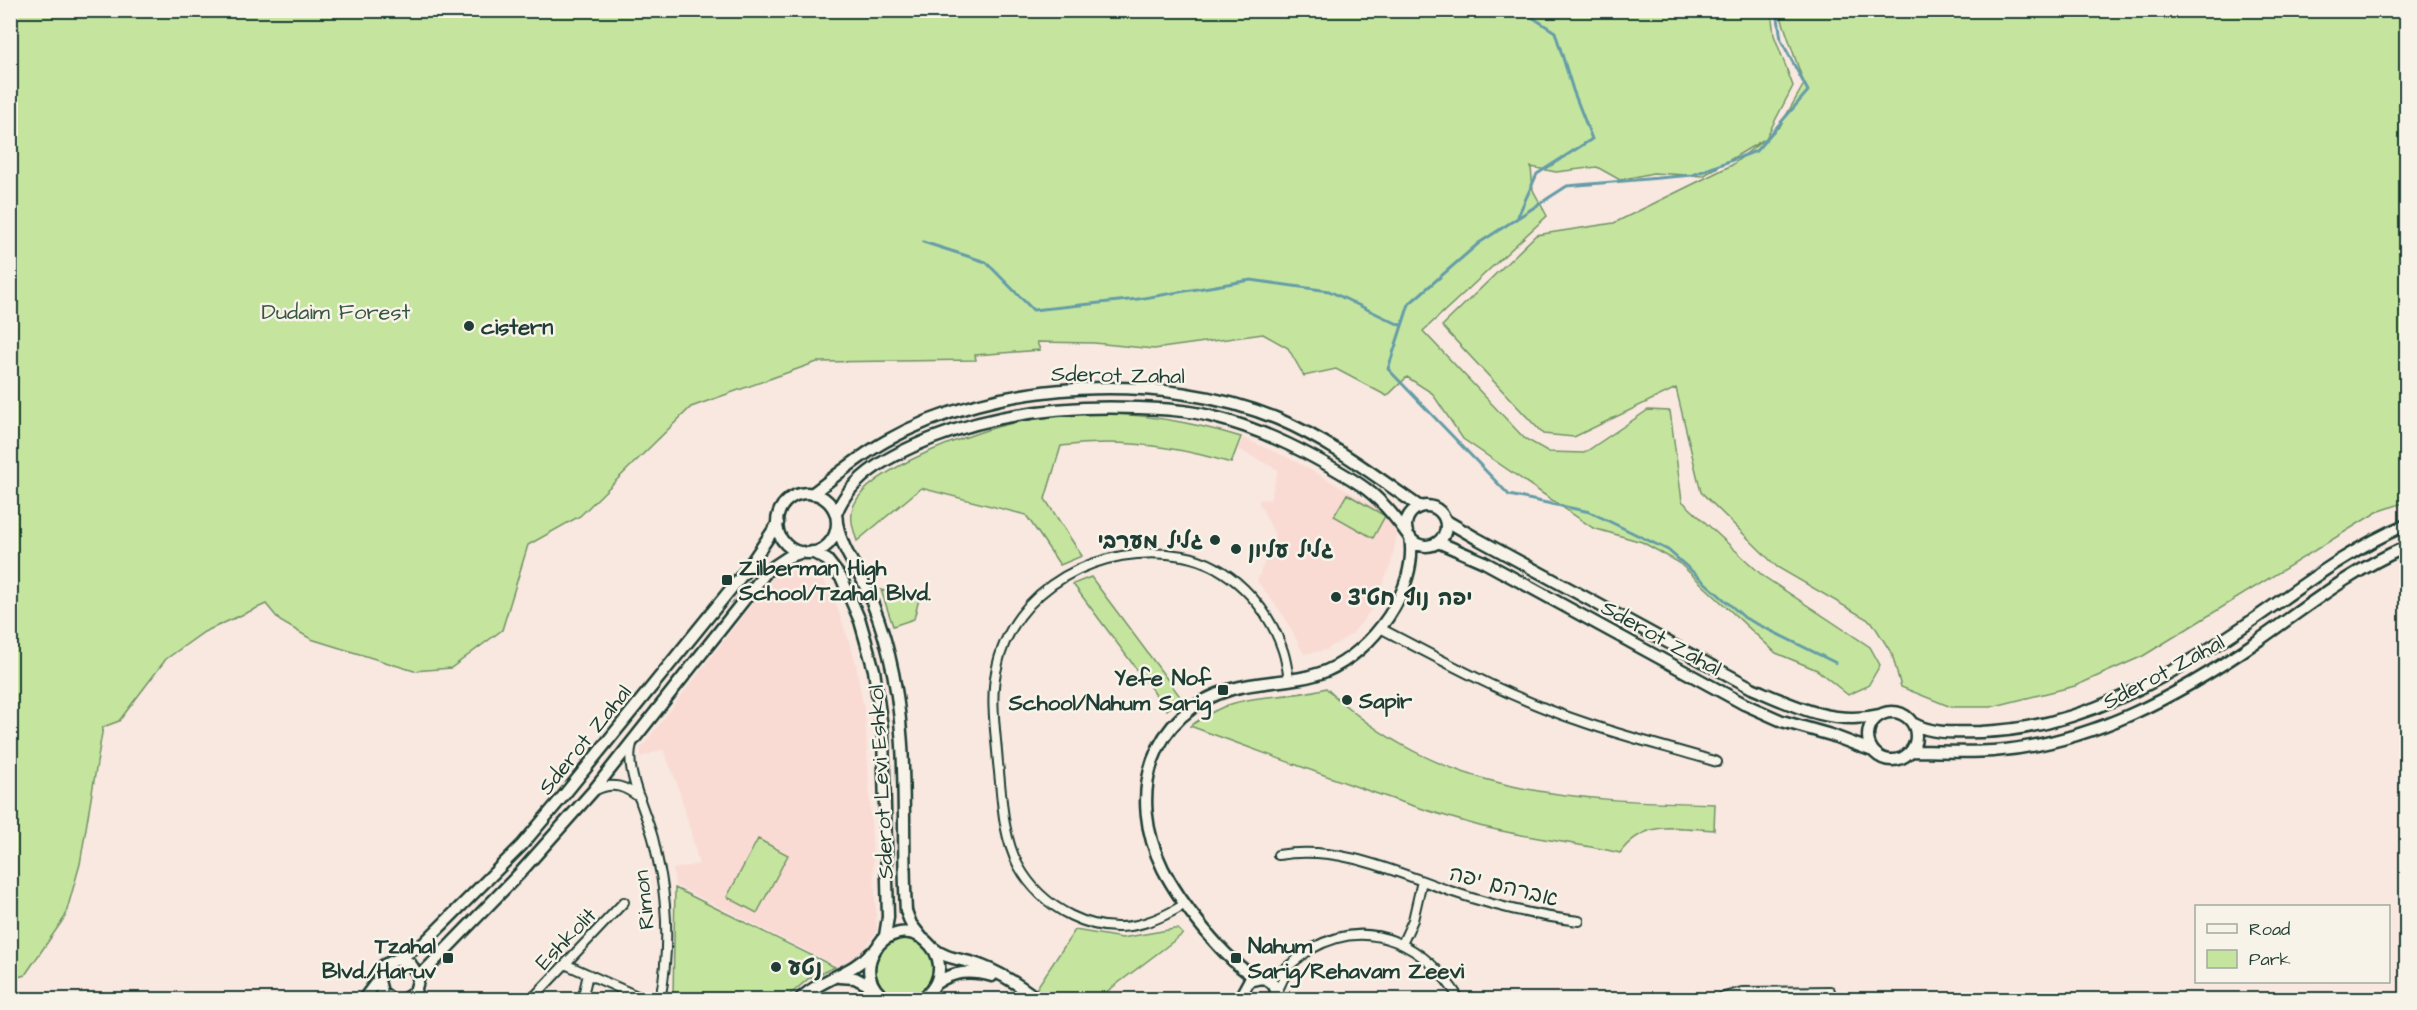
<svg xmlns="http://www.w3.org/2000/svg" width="2417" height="1010" viewBox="0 0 2417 1010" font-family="'Architects Daughter','Playpen Sans Hebrew',sans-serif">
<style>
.built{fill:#f9dbd4}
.green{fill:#c5e59e;stroke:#729169;stroke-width:1.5}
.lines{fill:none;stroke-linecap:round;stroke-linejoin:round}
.stream{stroke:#659ca8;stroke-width:3}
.street-casing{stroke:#1f3d34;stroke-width:12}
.secondary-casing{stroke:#1f3d34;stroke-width:15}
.street{stroke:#f7f3e8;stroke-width:8}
.secondary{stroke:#f7f3e8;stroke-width:10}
.poi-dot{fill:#1f3d34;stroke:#f7f3e8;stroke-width:2}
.labels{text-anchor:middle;stroke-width:5;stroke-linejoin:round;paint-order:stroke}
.park-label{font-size:22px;fill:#385644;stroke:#f7f3e8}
.poi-label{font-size:22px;font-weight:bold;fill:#1f3d34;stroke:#f7f3e8;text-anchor:start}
.street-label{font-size:22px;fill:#1f3d34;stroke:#f7f3e8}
</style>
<rect width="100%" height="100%" fill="#f8e8df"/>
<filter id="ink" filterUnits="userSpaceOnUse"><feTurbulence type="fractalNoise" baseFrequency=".0167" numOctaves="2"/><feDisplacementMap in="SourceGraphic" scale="12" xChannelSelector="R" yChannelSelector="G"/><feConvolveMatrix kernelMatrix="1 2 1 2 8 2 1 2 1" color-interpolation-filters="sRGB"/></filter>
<g filter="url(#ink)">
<!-- built -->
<path class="built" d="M1243 438 1291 459 1383 511 1394 525 1397 535 1391 564 1372 609 1352 634 1326 650 1304 654 1284 616 1257 581 1275 535 1259 503 1260 499 1270 500 1278 470 1238 449Z
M803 566 815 571 825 583 835 601 855 659 865 715 877 931 864 949 854 958 837 966 675 885 673 869 699 864 690 829 677 783 663 749 641 757V748L771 579 779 572 790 567Z"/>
<!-- green -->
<path class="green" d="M10 11H1771L1774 35 1793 86 1766 138 1780 126 1804 84 1779 11H2406V502L2377 512 2143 656 2075 686 1991 707H1951L1901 687 1892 654 1872 622 1777 567 1701 492 1676 388 1574 437 1543 434 1442 326 1536 235 1614 223 1732 165 1763 140 1703 176 1653 173 1620 180 1597 167 1556 172 1531 167 1533 190 1547 216 1423 331 1524 438 1549 452 1584 453 1648 410 1670 411 1682 501 1763 576 1870 647 1880 665 1868 686 1848 695 1817 670 1776 653 1678 562 1642 542 1593 528 1463 439 1432 393 1407 377 1387 396 1336 369 1304 376 1288 348 1263 334 1154 349 1094 343 1037 342 1040 350 975 355 976 360 817 362 691 407 580 516 528 545 502 630 451 668 414 671 311 639 280 621 266 604 204 632 166 659 119 721 103 727 80 864 65 917 25 975 11 979Z
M1086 413C1140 413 1189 421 1241 437L1231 463C1175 446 1119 438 1061 446L1045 499 1082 556 1060 565 1026 515 921 488 857 541C853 529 849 517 854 505 869 468 980 429 1018 422 1041 417 1063 415 1086 413Z
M1347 494 1385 516 1373 538 1334 516Z
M1091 577 1182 699 1167 710 1073 584Z
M881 590 919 599 914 619 893 626Z
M1326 688C1438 796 1569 800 1715 804L1714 830C1677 828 1645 819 1620 853 1573 842 1524 838 1476 825 1380 798 1285 760 1190 726 1202 718 1214 710 1228 705 1259 694 1294 698 1326 688Z
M758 839 788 855 757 913 727 897Z
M675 888 835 967 808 979 785 999H681L673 995Z
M1174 929H1178L1183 934 1097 999H1050L1036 989 1075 930 1122 938Z
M875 968a29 29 0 1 1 58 0a29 29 0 1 1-58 0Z"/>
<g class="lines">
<!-- stream -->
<path class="stream" d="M1777 10 1781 40 1808 91 1756 151 1693 175 1567 186 1479 243 1409 304 1388 369 1509 495 1590 512 1668 550 1745 618 1836 663
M1518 216 1537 174 1592 139 1573 90 1555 32 1521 10
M923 242 986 262 1033 310 1138 299 1251 280 1329 291 1402 326"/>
<!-- street casing -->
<g class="street-casing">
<path id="street" d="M1380 628C1445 662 1510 698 1580 721 1625 737 1671 748 1717 762
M632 744C624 770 646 812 653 838 656 850 658 862 661 875 668 915 668 959 660 1000
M596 790C613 781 626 787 640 798
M1278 855C1340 845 1393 871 1450 891 1491 905 1535 916 1579 921
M1185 904C1172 912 1159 919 1144 923 1095 938 1041 908 1018 865 1002 834 1002 796 998 763 996 733 990 702 996 672 1011 587 1102 541 1183 556 1229 564 1267 605 1282 648 1286 658 1287 669 1289 679
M1402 944 1413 920 1422 881
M565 964 646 1000
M1264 978C1283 975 1295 959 1311 949 1370 915 1427 946 1460 1000
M1277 992 1288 969
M531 1000 624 902
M582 1000 588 974
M1714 1000 1742 992 1830 991"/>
</g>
<!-- secondary casing -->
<g class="secondary-casing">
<path id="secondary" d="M777 523a30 30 0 1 1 60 0a30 30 0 1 1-60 0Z
M812 494C837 475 859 456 886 441 995 379 1163 371 1278 419 1330 441 1374 475 1420 507
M1406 526a20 20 0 1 1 40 0a20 20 0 1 1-40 0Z
M836 514C851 474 895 453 933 438 999 412 1067 405 1138 408 1162 409 1187 410 1210 416 1247 425 1282 440 1315 458 1359 482 1379 493 1408 535
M1445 520 1476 538 1752 688C1794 706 1833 726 1879 715
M837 523C841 546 852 561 863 581 874 605 883 630 889 655 910 738 901 826 906 911L911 924 922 938
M1438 542 1484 562 1744 704 1782 721 1831 735 1873 751
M812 552 827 560 842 579 860 621 874 670 883 735 888 917 885 936 879 944
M1868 736a24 24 0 1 1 48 0a24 24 0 1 1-48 0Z
M1914 724C1934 735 1959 732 1981 732 2078 729 2166 679 2244 626 2297 590 2347 550 2406 525
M1911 751C1938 751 1966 753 1993 751 2090 744 2178 696 2256 642 2305 608 2352 570 2406 547
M933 948C946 960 966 959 982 966 1003 974 1021 986 1039 1000
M398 959 423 944 522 845 560 800 747 569 778 523
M419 977 519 874 593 791 767 571 788 557 803 552
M839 977 855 978 874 988
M1257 978C1225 962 1179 900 1163 869 1126 795 1150 713 1232 689 1263 680 1296 683 1326 671 1372 652 1419 589 1410 537
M935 984C953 971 971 970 992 976
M1243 992 1249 981 1262 978C1273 981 1278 988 1276 1000
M363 1000 378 980
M393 1000 382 992 378 977 384 965 398 959 410 963 419 977 415 992 403 1000
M799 1000C820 979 851 974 871 953
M888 1000C843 973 888 910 926 941 933 947 938 955 939 965 940 980 932 992 920 1000"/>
</g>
<!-- street -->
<use href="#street" class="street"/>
<!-- secondary -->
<use href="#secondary" class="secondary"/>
</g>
</g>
<!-- markers -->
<g class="poi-dot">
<circle cx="469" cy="326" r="6"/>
<circle cx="1215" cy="540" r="6"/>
<circle cx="1236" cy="549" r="6"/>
<rect x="721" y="574" width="12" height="12" rx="3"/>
<circle cx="1336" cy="597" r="6"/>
<rect x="1217" y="684" width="12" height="12" rx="3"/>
<circle cx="1347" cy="700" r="6"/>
<rect x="442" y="952" width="12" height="12" rx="3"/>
<rect x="1230" y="952" width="12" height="12" rx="3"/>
<circle cx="776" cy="967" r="6"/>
</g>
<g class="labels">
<!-- park labels -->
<g class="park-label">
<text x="336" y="319">Dudaim Forest</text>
</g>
<!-- poi labels -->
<g class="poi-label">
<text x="481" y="334">cistern</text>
<text x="1203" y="548" text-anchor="end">גליל מערבי</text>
<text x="1248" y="557">גליל עליון</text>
<text x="739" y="575">Zilberman High<tspan x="739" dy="25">School/Tzahal Blvd.</tspan></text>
<text x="1348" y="605">יפה נוף חט"צ</text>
<text x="1211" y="685" text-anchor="end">Yefe Nof<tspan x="1211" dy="25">School/Nahum Sarig</tspan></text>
<text x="1359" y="708">Sapir</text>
<text x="436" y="953" text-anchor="end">Tzahal<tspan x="436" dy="25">Blvd./Haruv</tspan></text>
<text x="1248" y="953">Nahum<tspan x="1248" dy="25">Sarig/Rehavam Zeevi</tspan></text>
<text x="788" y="975">נטע</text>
</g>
<!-- street labels -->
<g class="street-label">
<text transform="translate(1118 374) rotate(1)" y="8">Sderot Zahal</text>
<text transform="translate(1662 637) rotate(29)" y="8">Sderot Zahal</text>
<text transform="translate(2163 671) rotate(-28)" y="8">Sderot Zahal</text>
<text transform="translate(584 739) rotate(-51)" y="8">Sderot Zahal</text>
<text transform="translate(880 782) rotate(-93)" y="8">Sderot Levi Eshkol</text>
<text transform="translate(1504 885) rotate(14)" y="8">אברהם יפה</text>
<text transform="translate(643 900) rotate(-96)" y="8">Rimon</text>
<text transform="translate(565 938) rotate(-46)" y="8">Eshkolit</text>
</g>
</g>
<!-- margin -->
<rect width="2417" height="1010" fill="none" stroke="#f7f3e8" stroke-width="36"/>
<rect x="18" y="18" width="2381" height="974" fill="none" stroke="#1f3d34" stroke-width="2" filter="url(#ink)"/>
<!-- legend -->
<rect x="2195" y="905" width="195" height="78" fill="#f7f3e8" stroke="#a1aaa0" stroke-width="1.5"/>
<rect x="2207" y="924" width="30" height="9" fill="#f7f3e8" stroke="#a1aaa0" stroke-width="1.5"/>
<text x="2249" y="935" font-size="18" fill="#1f3d34">Road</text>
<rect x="2207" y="950" width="30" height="18" fill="#c5e59e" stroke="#a1aaa0" stroke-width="1.5"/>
<text x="2249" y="965" font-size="18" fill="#1f3d34">Park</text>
</svg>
